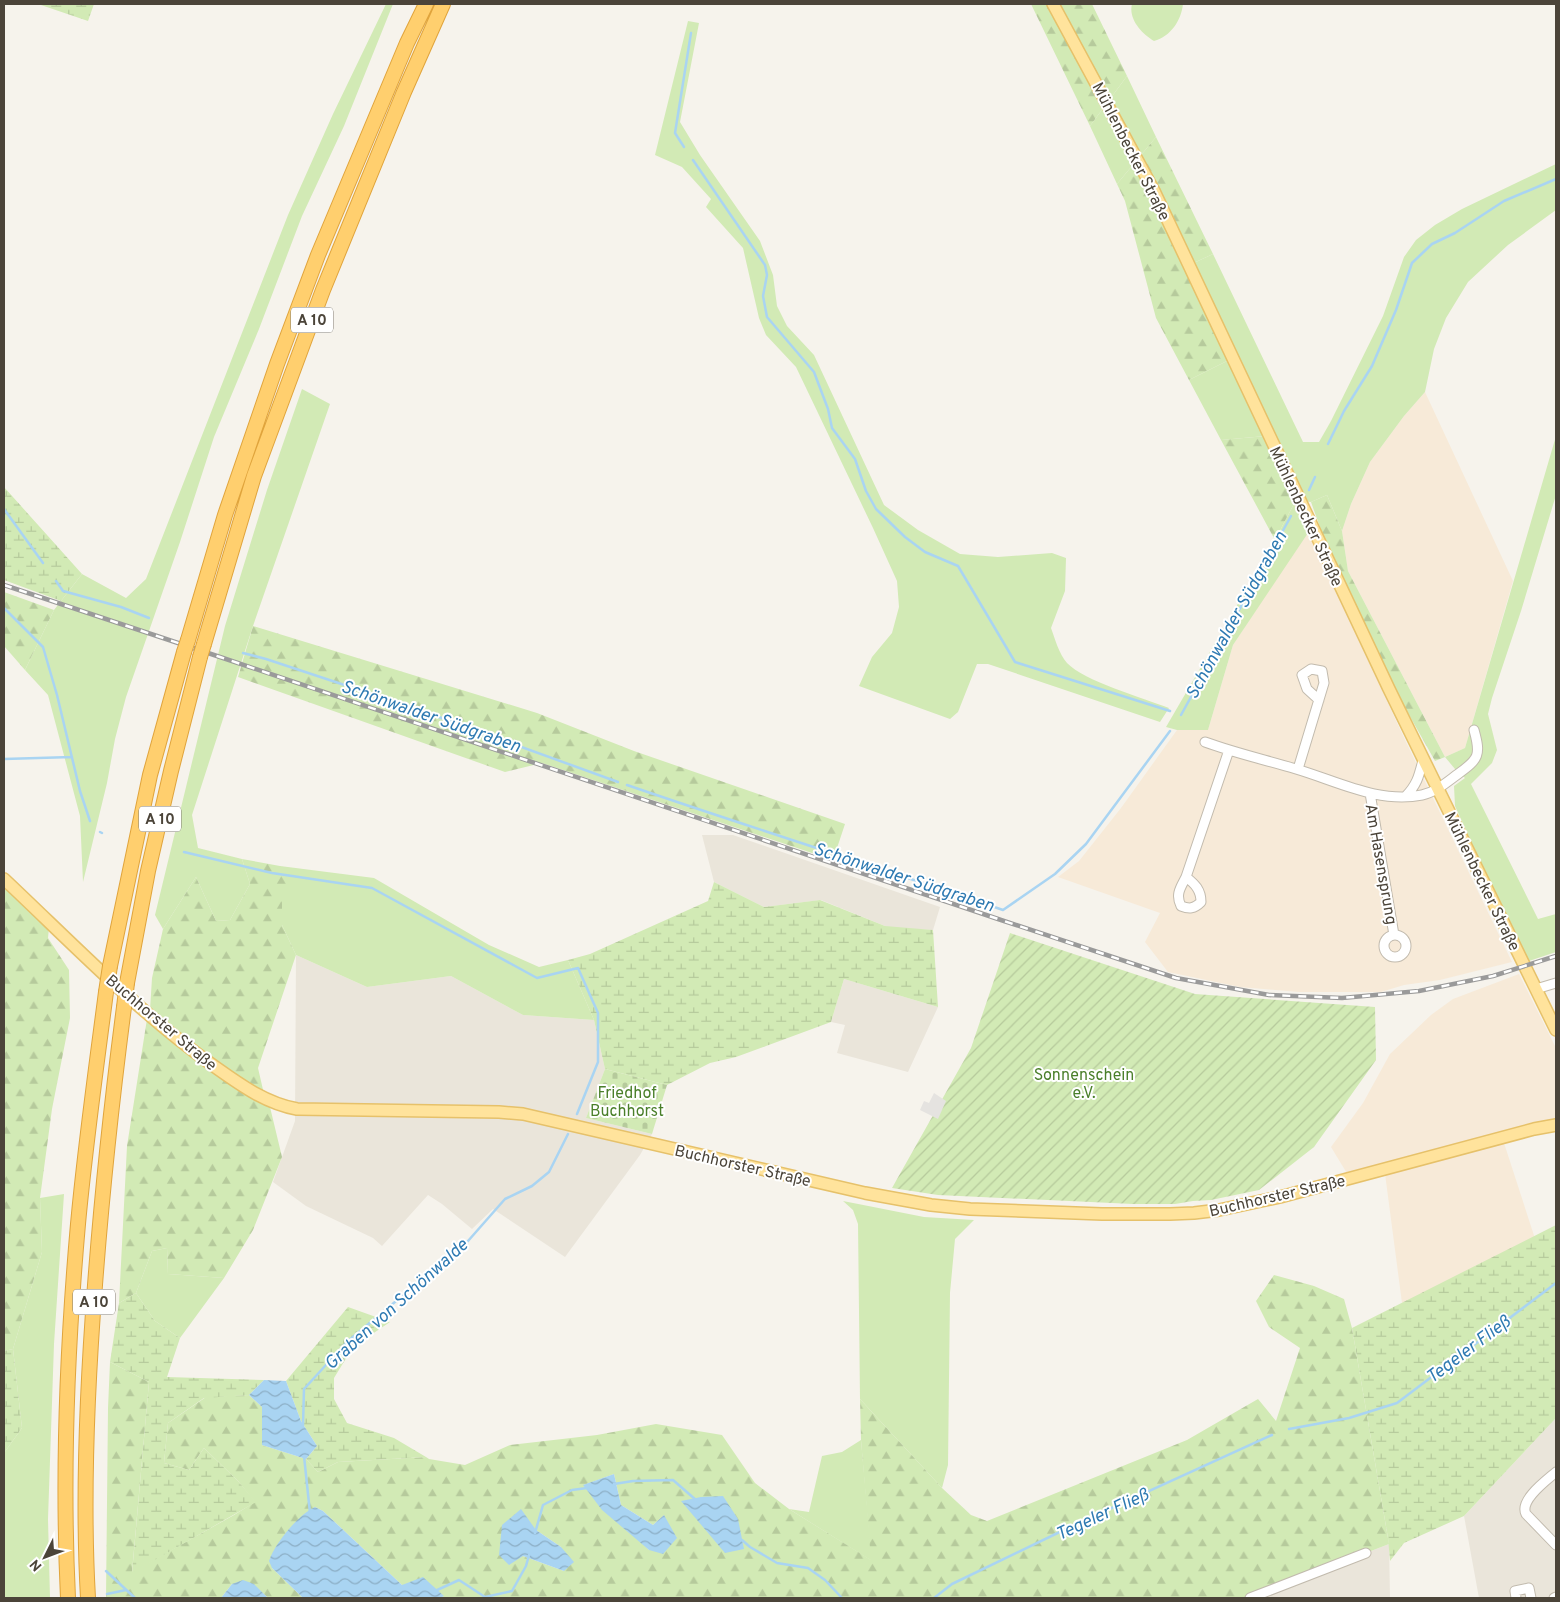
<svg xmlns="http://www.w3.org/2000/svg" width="1560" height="1602" viewBox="0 0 1560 1602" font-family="Overpass,sans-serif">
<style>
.residential{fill:#eae5da}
.commercial{fill:#f7ead8}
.grass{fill:#d2eab5}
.forest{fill:url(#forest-firs);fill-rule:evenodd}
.wetland{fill:url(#wetland-marsh)}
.cemetery{fill:url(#cemetery-stones)}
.garden{fill:url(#garden-furrows)}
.parking{fill:#e5e3e0}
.water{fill:url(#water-waves)}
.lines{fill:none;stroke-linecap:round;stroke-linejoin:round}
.stream{stroke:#a9d4f2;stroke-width:2.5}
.minor-casing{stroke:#c2bbae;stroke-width:11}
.major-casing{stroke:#e6c16a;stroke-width:14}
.highway-casing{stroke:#e0a43c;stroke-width:16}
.minor{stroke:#fff;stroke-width:9}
.major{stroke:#ffe39c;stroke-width:11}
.highway{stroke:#ffcf6e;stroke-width:14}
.rail-casing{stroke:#9a9a9a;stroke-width:4.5}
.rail{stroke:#fff;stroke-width:2.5;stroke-dasharray:8;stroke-linecap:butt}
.highway-bridge-casing{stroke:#e0a43c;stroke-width:16;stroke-linecap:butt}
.highway-bridge{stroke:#ffcf6e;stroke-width:14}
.labels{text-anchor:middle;stroke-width:4;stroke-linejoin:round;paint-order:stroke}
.shield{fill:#fff;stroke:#817c74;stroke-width:1}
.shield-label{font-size:15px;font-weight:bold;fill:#4b4439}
.street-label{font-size:16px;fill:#4b4439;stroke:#fff}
.park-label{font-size:16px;fill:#4a7f2a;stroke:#fff}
.water-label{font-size:18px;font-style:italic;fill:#2e7ab2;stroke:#fff}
</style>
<defs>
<pattern id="forest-firs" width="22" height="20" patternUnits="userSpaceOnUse" patternTransform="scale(1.25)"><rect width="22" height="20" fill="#d2eab5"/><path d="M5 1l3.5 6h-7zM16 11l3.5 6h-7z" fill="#b6ca9c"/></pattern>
<pattern id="wetland-marsh" width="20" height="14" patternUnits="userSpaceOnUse" patternTransform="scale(1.25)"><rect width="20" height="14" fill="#d2eab5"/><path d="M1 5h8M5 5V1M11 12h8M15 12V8" fill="none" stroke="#b6ca9c"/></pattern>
<pattern id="cemetery-stones" width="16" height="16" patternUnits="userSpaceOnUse" patternTransform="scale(1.25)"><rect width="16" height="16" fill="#d2eab5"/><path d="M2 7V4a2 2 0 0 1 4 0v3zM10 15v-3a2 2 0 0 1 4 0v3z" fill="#b6ca9c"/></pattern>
<pattern id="garden-furrows" width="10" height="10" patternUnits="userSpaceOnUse" patternTransform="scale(1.25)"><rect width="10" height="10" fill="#d2eab5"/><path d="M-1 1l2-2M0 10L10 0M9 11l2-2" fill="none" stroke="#b6ca9c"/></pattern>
<pattern id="water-waves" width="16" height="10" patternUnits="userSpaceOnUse" patternTransform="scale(1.25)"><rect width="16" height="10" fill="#a9d4f2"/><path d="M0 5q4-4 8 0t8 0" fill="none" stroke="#8caec5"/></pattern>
</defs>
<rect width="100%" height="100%" fill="#f6f3ec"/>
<!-- residential -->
<path class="residential" d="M702 835H733L940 907 933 930 890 928 821 900 764 907 714 882Z
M296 955 367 987 451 976 523 1015 594 1020 605 1069 586 1118 652 1134 640 1155 565 1257 493 1209 472 1229 442 1204 428 1195 382 1246 373 1238 306 1206 273 1182 295 1121Z
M844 979 938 1007 908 1072 837 1053 845 1025 831 1022Z
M1556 1418V1598H1479L1464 1516Z
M1389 1544 1390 1598H1250Z"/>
<!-- commercial -->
<path class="commercial" d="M1425 392 1513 581 1465 748 1445 757 1348 571 1342 531 1351 504 1370 462 1404 416Z
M1310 530 1353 628 1406 742 1512 962 1440 980 1404 985 1381 992H1299L1240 987 1168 972 1145 942 1160 913 1058 877 1079 861 1121 808 1177 730H1208L1233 645 1299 544Z
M1519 974 1556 1048V1119L1500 1136 1505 1146 1540 1254 1402 1303 1384 1166 1348 1175 1331 1147 1363 1103 1390 1054 1431 1015 1453 999Z"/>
<!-- grass -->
<path class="grass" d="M386 4H393L344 126 302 216 259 329 214 437 180 542 126 697 115 739 107 783 83 882 80 816 48 695 25 670 54 610 82 574 126 598 146 579 288 215 333 114Z
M1132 4H1183C1181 21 1171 36 1154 41 1142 34 1128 19 1132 4Z
M688 21 699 23 680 122 700 155 760 241 773 275 777 306 787 326 814 355 884 505 918 530 960 554 998 557 1052 553 1066 558 1065 591 1051 628C1055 639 1059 654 1067 663 1084 681 1143 698 1169 708L1160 722 988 664H977L958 712 950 719 859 686 872 657 892 633 899 607 897 581 873 528 796 367 766 335 759 318 743 248 706 207 711 199 682 167 655 155Z
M1127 76 1156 137 1117 184 1090 126Z
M1556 164V210L1508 245 1468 282 1446 318 1434 349 1425 392 1404 416 1370 462 1351 504 1342 531 1327 495 1311 502 1296 500 1310 530 1233 645 1208 730H1177L1166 727 1275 540 1296 500 1266 436 1221 440 1189 380 1229 360 1185 267 1213 254 1303 442H1319L1331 421 1383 316 1404 257 1416 240 1435 225 1462 209Z
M302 389 330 404 253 626 192 815 198 848 242 859 250 884 230 920 216 921 196 877 163 929 155 915 225 626 267 490Z
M1556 436V495L1521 611 1492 698 1488 714 1497 750 1492 763 1471 784 1538 919 1556 914V952L1529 961 1517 939 1491 886 1455 806 1454 786 1465 778 1455 769 1445 757 1465 748Z
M280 866 374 878 489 945 539 967 568 960 594 1020 523 1015 451 976 367 987 296 955 282 925Z
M64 1194 54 1344 48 1519 50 1598H4V1453L22 1428 13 1349 42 1252 40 1198Z
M843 1201 924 1217 974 1220 955 1239 950 1293 948 1465 942 1488 860 1399 858 1224 853 1210Z
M167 1248 168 1274 224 1278 180 1338 155 1321 136 1293 152 1251Z
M861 1440 872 1561 789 1509 809 1512 822 1456 842 1452Z"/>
<!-- forest -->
<path class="forest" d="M1031 4H1092L1127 76 1090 126Z
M1156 137 1213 254 1185 267 1229 360 1189 380 1156 318 1125 201 1117 184Z
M1266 436 1296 500 1275 540 1221 440Z
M1327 495 1342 531 1348 571 1445 757 1435 761 1389 679 1331 558 1311 502Z
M4 592 54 610 25 670 4 646Z
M253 626 537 713 634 751 845 824 833 860 542 763 505 772 238 677Z
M242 859 280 866 294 878 282 899V925L296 955 258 1068 264 1094C224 1068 187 1040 150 1010L152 978 163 929 196 877 216 921 230 920 250 884Z
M4 886 49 928 48 938 69 970 70 1018 52 1109 40 1198 42 1252 13 1349 4 1351Z
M147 1019C186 1053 225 1083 270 1107L282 1157 253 1230 224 1278 168 1274 167 1248 152 1251 136 1293 119 1303 127 1146Z
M1274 1275 1314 1286 1344 1299 1352 1328 1389 1544 1250 1598H440L444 1597 402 1585 323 1511 315 1507 272 1568 303 1598H268L254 1585 232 1584 221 1598H106L108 1408 110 1362 149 1382 132 1572 234 1515 255 1502 238 1481 204 1448 189 1470 164 1463 168 1423 206 1397 249 1395 262 1407V1445L306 1459 318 1472 338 1462 426 1457 429 1459 465 1465 510 1445 597 1435 656 1424 722 1435 755 1483 789 1509 871 1560 861 1440 860 1399 942 1488 971 1515 987 1521 1187 1440 1258 1399 1276 1421 1300 1348 1269 1327 1256 1301ZM614 1474 621 1505 653 1525 664 1515 649 1550 584 1485ZM536 1530 561 1547 564 1571 523 1556Z"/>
<!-- wetland -->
<path class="wetland" d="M38 4H94L88 21Z
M4 487 82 574 61 601 4 580Z
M714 882 764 907 820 900 885 926 933 930 938 1007 844 979 831 1022 736 1057 710 1063 667 1085 605 1069 594 1020 568 960 590 954 708 901Z
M1556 1225V1418L1464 1516 1404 1543 1390 1561 1388 1538 1352 1328Z
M136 1293 155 1321 180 1338 167 1377 264 1380 249 1395 204 1398 168 1423 164 1463 189 1470 204 1448 238 1481 256 1502 132 1573 149 1382 110 1362 119 1303Z
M348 1307 390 1322 353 1347 334 1378V1399L347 1423 394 1438 426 1457 338 1462 318 1472 306 1459 317 1446 301 1421 286 1381Z
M13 1349 22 1428 4 1453V1351Z"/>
<!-- cemetery -->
<path class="cemetery" d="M605 1069 667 1085 652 1134 586 1118Z"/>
<!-- garden -->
<path class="garden" d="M1010 933 1195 994 1375 1007 1376 1060 1314 1147 1259 1190 1211 1200 1193 1201 1175 1204H1133L938 1195 892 1188 971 1048Z"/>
<!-- parking -->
<path class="parking" d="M934 1093 946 1101 938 1119 920 1110 924 1101 929 1103Z"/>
<!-- water -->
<path class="water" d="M264 1380 286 1381 301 1421 317 1446 306 1459 262 1445V1407L249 1395Z
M614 1474 621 1505 653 1525 664 1515 677 1538 663 1554 649 1550 602 1510 583 1485Z
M723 1496 738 1519 744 1549 725 1553 681 1501 701 1497Z
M315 1507 323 1511 402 1585 423 1577 444 1596 440 1598H303L272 1568 269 1561C275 1543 298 1515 315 1507Z
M521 1509 536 1530 561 1547 574 1562 564 1571 523 1556 509 1565 499 1555 502 1525Z
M243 1580 254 1584 268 1598H221L232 1584Z"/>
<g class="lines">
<!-- stream -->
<path class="stream" d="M684 147 675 133 691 33
M693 160 765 265 767 275 763 296 767 317 814 372 828 409 832 428 855 459 866 491 876 509 905 537 925 552 958 566 1015 662 1170 711
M1328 444 1344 411 1372 366 1396 310 1412 263 1432 244 1455 233 1504 201 1556 179
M1309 490 1315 477
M4 509 43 563
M56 581 63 591 121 607 149 618
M4 608 43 647 57 695 80 791 90 821
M243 653 266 659 414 708 618 782
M1181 715 1291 516
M4 759 72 757
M627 785C752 828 878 867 1003 910L1055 874 1086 844 1170 731
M100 832 102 833
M184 852 272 873 372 888 537 978 578 968 598 1013V1062L577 1114
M303 1425 304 1389 347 1342 468 1241 505 1199 532 1186 549 1172 568 1134
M1289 1429 1349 1418 1397 1403 1556 1283
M304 1456 310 1513
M614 1484 633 1481 673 1480 696 1500
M535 1533 543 1505 572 1490 587 1488
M742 1540 750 1547 777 1563 808 1568 825 1580 842 1598
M106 1571 135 1598
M435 1591 459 1580 485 1597 512 1591 526 1566 529 1555
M107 1594 126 1590
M934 1598 952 1584 1068 1528 1272 1435"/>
<!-- minor casing -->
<g class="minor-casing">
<path id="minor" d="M1205 742C1235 753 1266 760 1296 769 1337 781 1379 804 1422 795 1436 792 1447 782 1458 774 1479 759 1481 755 1474 730
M1298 769 1324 683 1322 671 1311 669 1302 675 1307 689 1319 700
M1370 793 1394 935
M1405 797C1417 785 1419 776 1423 760
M1186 877C1195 884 1201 890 1201 902 1194 909 1189 909 1181 906 1175 894 1181 887 1186 877L1229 750
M1384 946a11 11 0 1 1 22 0a11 11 0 1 1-22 0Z
M1536 989 1556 983
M1556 1472C1547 1480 1519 1500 1526 1514L1556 1545
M1250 1598 1366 1553
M1516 1598 1515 1591 1529 1588 1531 1598
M1554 1598 1556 1597"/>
</g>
<!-- major casing -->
<g class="major-casing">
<path id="major" d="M1053 4 1154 191 1389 689 1556 1030
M4 879C71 942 136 1010 211 1064 238 1083 264 1103 297 1109L499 1112 523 1114 865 1193 931 1205 970 1209 1102 1214H1170L1194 1213 1219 1210 1280 1197 1534 1129 1556 1125"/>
</g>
<!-- highway casing -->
<g class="highway-casing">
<path id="highway" d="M188 640 225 515 277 364 318 255 407 43 426 4
M204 644 254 476 323 290 404 92 443 4
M110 966 150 775 184 652
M127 983 148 871 171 771 200 657
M68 1598C62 1474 67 1348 78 1224 85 1147 96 1069 106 992
M88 1598C82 1494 87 1389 95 1285 102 1192 112 1099 124 1007"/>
</g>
<!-- minor -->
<use href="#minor" class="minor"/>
<!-- major -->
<use href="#major" class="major"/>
<!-- highway -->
<use href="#highway" class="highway"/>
<!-- rail casing -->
<g class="rail-casing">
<path id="rail" d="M4 585 220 657 1001 920 1176 978 1269 995 1342 998 1419 991 1493 976 1556 956"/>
</g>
<!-- rail -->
<use href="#rail" class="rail"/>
<!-- highway-bridge casing -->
<g class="highway-bridge-casing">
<path id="highway-bridge" d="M184 652 188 640
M200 657 204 644
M106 992 110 966
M124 1007 127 983"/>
</g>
<!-- highway-bridge -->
<use href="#highway-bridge" class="highway-bridge"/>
</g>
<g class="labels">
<!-- shield labels -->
<g class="shield">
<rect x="291" y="307.5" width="42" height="25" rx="4"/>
<rect x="139" y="806.5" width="42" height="25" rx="4"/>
<rect x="73" y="1289.5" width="42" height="25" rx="4"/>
</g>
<g class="shield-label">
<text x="312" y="325">A 10</text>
<text x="160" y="824">A 10</text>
<text x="94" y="1307">A 10</text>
</g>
<!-- street labels -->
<g class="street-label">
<text transform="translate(1132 151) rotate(63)" y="6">Mühlenbecker Straße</text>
<text transform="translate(1307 516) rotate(65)" y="6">Mühlenbecker Straße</text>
<text transform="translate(1382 864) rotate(80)" y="6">Am Hasensprung</text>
<text transform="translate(1483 881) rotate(64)" y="6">Mühlenbecker Straße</text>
<text transform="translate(162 1022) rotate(40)" y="6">Buchhorster Straße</text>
<text transform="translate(743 1165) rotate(13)" y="6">Buchhorster Straße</text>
<text transform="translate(1277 1195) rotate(-13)" y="6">Buchhorster Straße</text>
</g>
<!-- park labels -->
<g class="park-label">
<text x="1084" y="1080">Sonnenschein<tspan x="1084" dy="18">e.V.</tspan></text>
<text x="627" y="1098">Friedhof<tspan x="627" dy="18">Buchhorst</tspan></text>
</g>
<!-- water labels -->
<g class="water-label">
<text transform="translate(1236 615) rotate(-61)" y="6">Schönwalder Südgraben</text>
<text transform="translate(431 716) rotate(19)" y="6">Schönwalder Südgraben</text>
<text transform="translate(904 877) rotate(18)" y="6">Schönwalder Südgraben</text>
<text transform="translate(396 1304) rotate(-42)" y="6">Graben von Schönwalde</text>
<text transform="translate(1468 1349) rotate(-37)" y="6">Tegeler Fließ</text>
<text transform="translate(1102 1514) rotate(-25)" y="6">Tegeler Fließ</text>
</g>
</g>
<!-- border -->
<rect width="1560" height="1602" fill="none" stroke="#4b4439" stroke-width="10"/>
<!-- north arrow -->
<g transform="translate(45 1557) rotate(228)" stroke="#ffffff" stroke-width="4" paint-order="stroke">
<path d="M0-4L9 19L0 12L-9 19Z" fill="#4b4439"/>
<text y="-8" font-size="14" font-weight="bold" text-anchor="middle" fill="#4b4439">N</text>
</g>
</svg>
